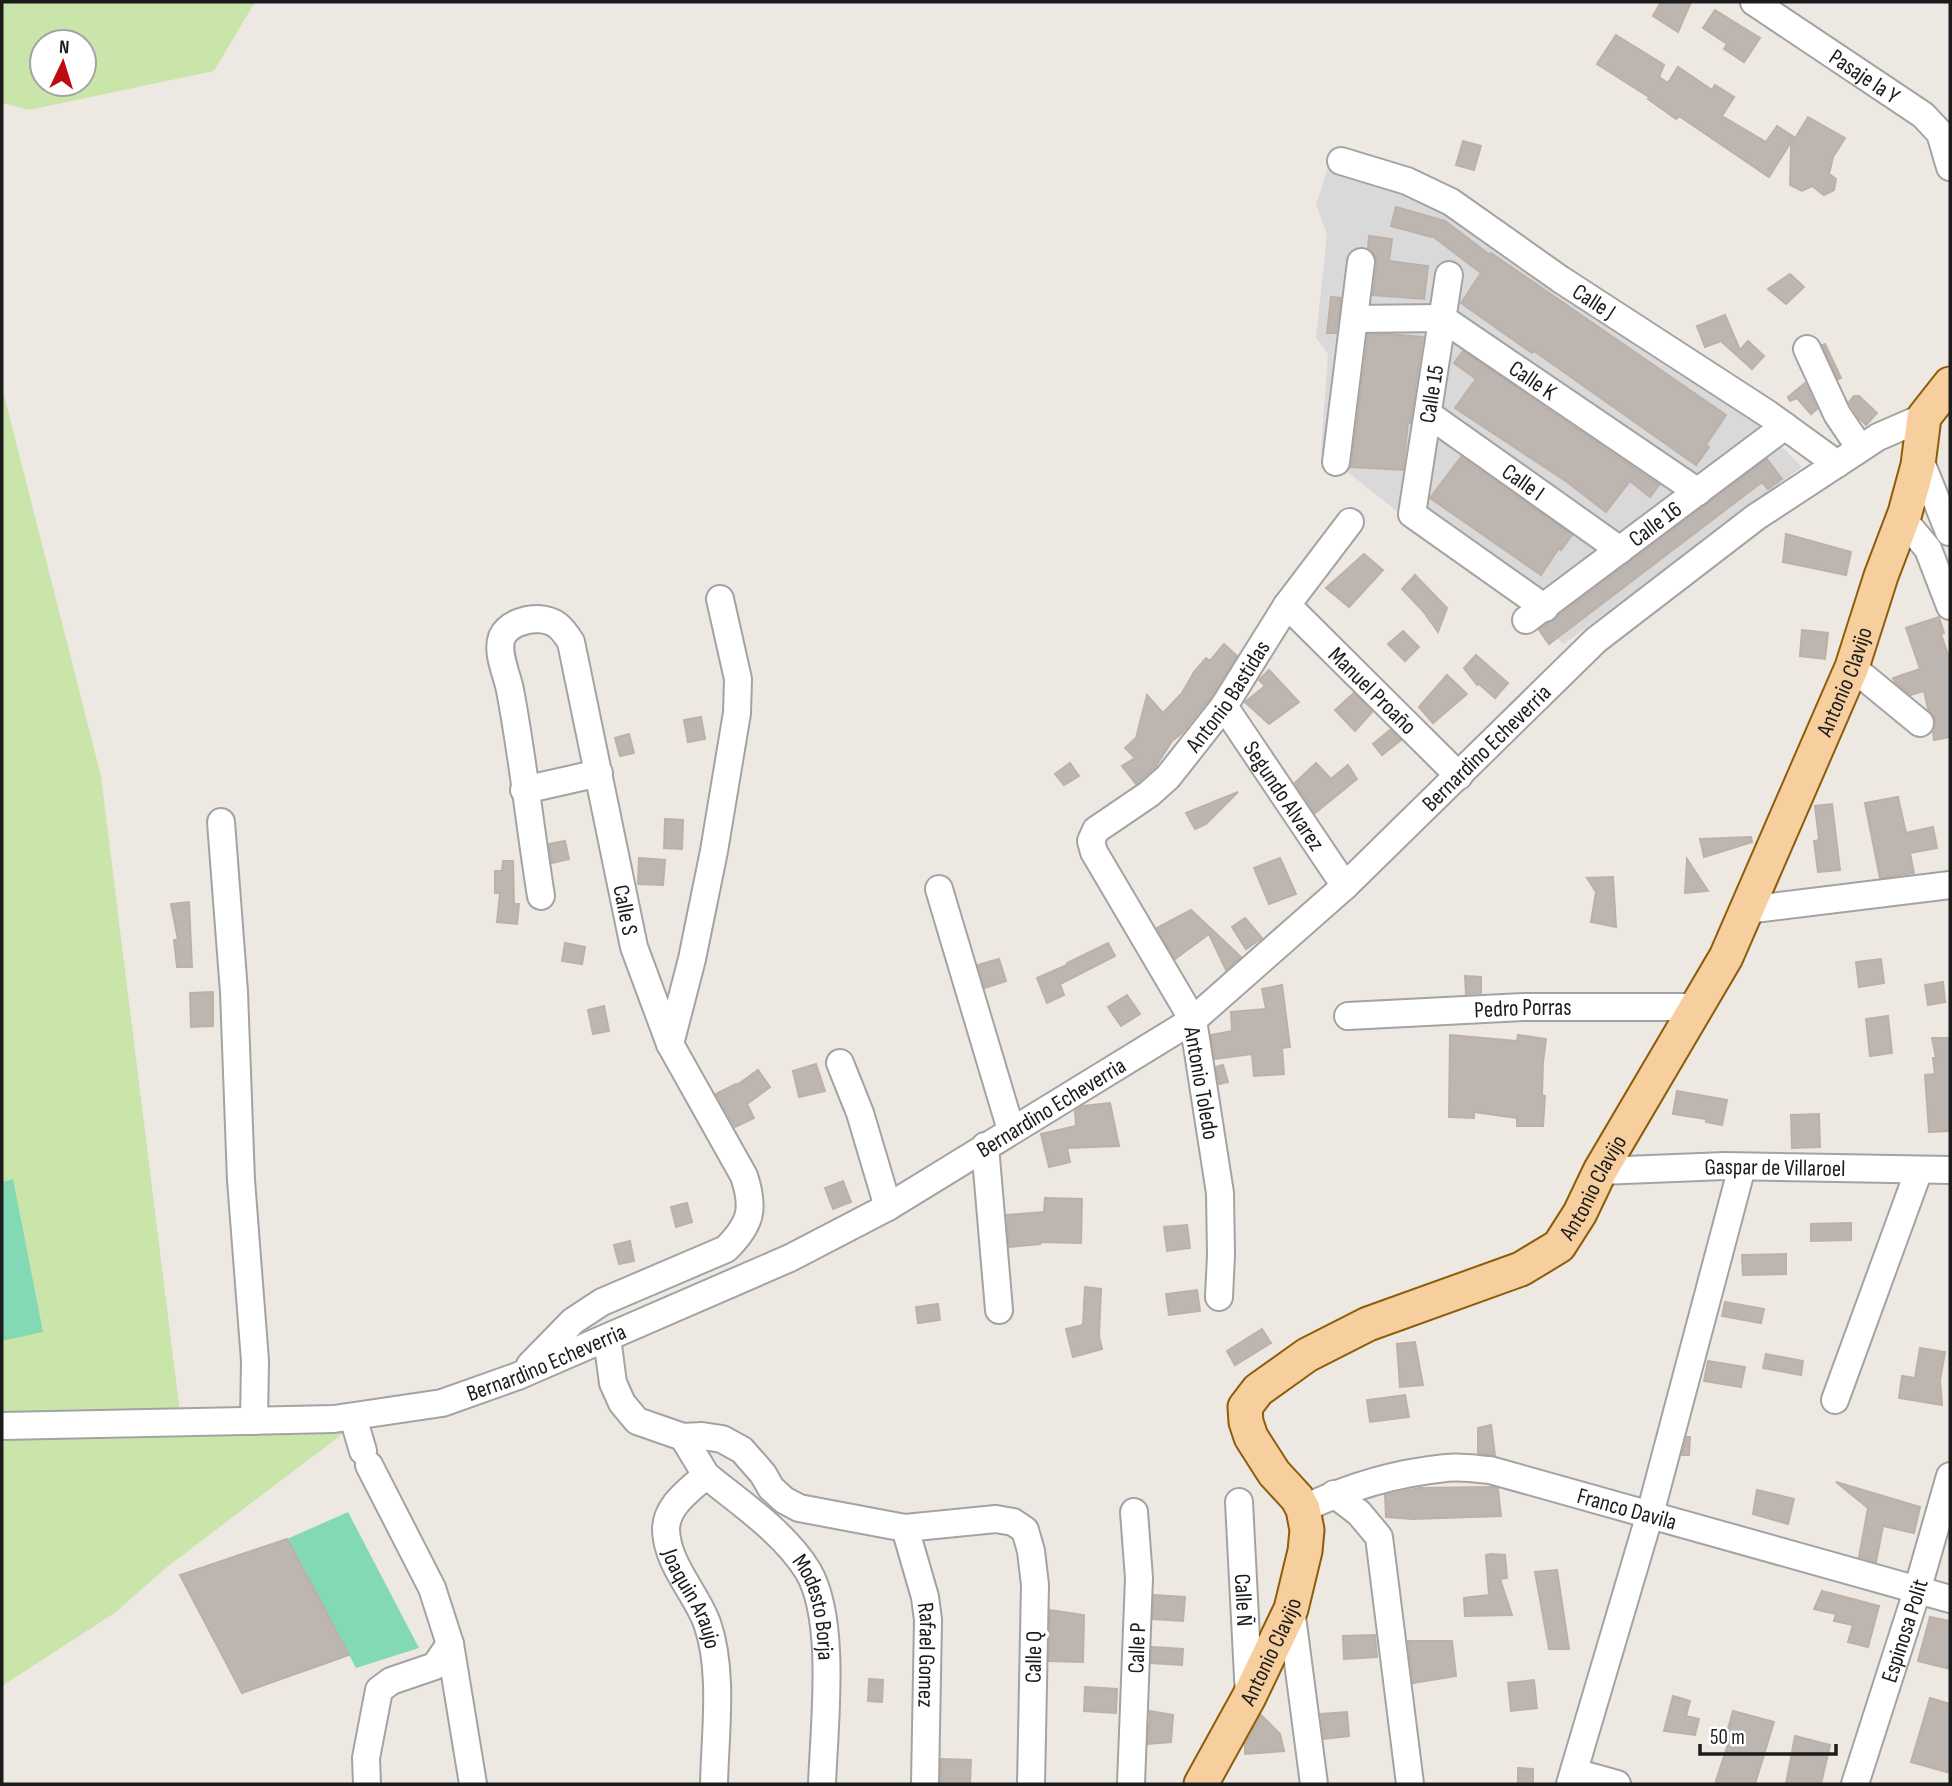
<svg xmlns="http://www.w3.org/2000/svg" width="1952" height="1786" viewBox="0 0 1952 1786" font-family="'Sofia Sans Condensed',sans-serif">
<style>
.residential{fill:#dad9d9}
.grass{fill:#c9e5aa;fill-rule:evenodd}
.pitch{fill:#84d9b5}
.building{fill:#bdb5af;stroke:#beb0a6;stroke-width:2}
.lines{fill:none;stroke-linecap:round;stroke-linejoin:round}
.minor-casing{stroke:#a3a3a3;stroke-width:30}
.major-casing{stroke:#8d5d08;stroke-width:37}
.minor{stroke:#fff;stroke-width:26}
.major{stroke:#f7ce9e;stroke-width:33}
.labels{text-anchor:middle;stroke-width:7;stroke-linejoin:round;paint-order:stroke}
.street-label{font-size:23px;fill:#1c1c1c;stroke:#fff}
</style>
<rect width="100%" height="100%" fill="#ede9e2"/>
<!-- residential -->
<path class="residential" d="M1328 167 1466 205 1747 412 1802 467 1564 644 1321 451 1328 354 1316 338 1327 234 1316 205Z"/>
<!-- grass -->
<path class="grass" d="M2 2H255L214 71 29 110 2 103ZM42 42H84V84H42Z
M2 387 101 776 181 1421 365 1417 167 1567 116 1612 2 1686Z"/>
<!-- pitch -->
<path class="pitch" d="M13 1179 43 1332 2 1341V1182Z
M348 1512 419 1648 356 1668 287 1539Z"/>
<!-- building -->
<path class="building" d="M1661 2H1691L1678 32 1653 16Z
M1715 10 1760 38 1744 62 1724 49 1727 44 1703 28Z
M1616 35 1664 65 1659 77 1668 83 1678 67 1712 90 1715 85 1734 97 1722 116 1766 142 1777 126 1794 137 1769 177 1679 116 1676 119 1648 99 1649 97 1597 64Z
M1808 117 1845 138 1833 157 1829 174 1836 179 1834 190 1824 195 1812 186 1802 191 1790 185 1791 145Z
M1463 141 1481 146 1474 170 1456 165Z
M1396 207 1445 221 1490 255 1491 253 1726 415 1706 445 1709 447 1696 465 1534 351 1532 353 1461 303 1481 273 1431 235V237L1391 226Z
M1369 236 1392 239 1389 261 1428 266 1424 299 1373 295 1377 263 1375 255 1368 248Z
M1790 274 1804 287 1786 304 1768 289Z
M1331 297 1341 298 1336 333H1327Z
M1725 315 1740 350 1748 341 1764 356 1752 369 1721 341 1705 347 1697 326Z
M1386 334 1423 337 1410 423H1408L1403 470 1351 467 1368 335Z
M1825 344 1841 378 1838 379 1822 345Z
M1463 351 1659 485 1650 497 1630 481 1606 512 1567 482 1455 408 1476 379 1454 363Z
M1805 383 1817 409 1811 414 1797 398 1790 401 1788 397Z
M1854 396H1859L1877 413 1866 425 1859 418 1849 402Z
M1461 457 1572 535 1561 550 1559 548 1541 575 1430 498Z
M1767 459 1782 479 1768 489 1762 482 1549 644 1539 630Z
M1786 534 1851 552 1846 575 1783 562Z
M1364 554 1383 570 1349 607 1326 588Z
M1415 575 1447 608 1438 632 1423 611 1402 589Z
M1939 617 1944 633 1941 634 1950 661V737L1934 740 1933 732 1935 718 1928 709 1924 691 1911 695 1895 682 1893 678 1920 669 1906 628Z
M1802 630 1828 633 1825 659 1800 656Z
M1403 631 1419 647 1405 661 1388 644Z
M1224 644 1237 656 1211 697 1181 734 1172 741 1156 766 1136 784 1122 766 1135 758 1125 748 1136 738 1147 695 1163 713 1182 693 1194 672 1206 658 1210 661Z
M1476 655 1508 683 1495 698 1479 684 1477 685 1464 668Z
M1269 670 1299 702 1269 724 1245 702 1265 686 1259 680Z
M1447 675 1467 694 1433 723 1419 707Z
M1354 693 1372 712 1355 731 1335 710Z
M701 717 705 739 688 742 684 720Z
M1390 730 1401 740 1382 755 1373 744Z
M629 734 634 753 620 756 615 738Z
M1070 763 1079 776 1064 785 1055 774Z
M1316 763 1331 779 1348 765 1357 779 1315 813 1295 783Z
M1238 792 1206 824 1195 829 1186 813Z
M1898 797 1906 833 1933 827 1937 848 1910 853 1914 873 1880 878 1865 803Z
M1832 804 1840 870 1818 872 1814 841 1819 840 1815 806Z
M665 819 683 820 682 849 664 848Z
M1751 837 1752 842 1704 857 1700 839Z
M565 841 569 859 552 863 549 844Z
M639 858 665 860 663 885 638 884Z
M1280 858 1296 894 1269 904 1254 868Z
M1687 859 1708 891 1685 893Z
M503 861H513L514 904H519L517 924 497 922 500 893H495V871H502Z
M1613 877 1616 927 1591 922 1596 892 1587 878Z
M189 902 192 967H177L174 940H178L171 904Z
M1191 910 1241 957 1226 970 1209 934 1175 959 1157 928Z
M1245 918 1262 938 1246 949 1232 927Z
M565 943 585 947 582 964 562 961Z
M1108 943 1115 956 1060 984 1064 995 1047 1003 1037 978 1067 965V963Z
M999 959 1006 981 985 988 978 965Z
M1881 959 1884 983 1859 987 1856 962Z
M1465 976 1481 977V993L1466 994Z
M1943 982 1945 1002 1928 1005 1925 985Z
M1282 985 1290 1047 1282 1048 1284 1074 1254 1076 1252 1054 1215 1059 1211 1035 1232 1031 1231 1012 1266 1009 1262 989Z
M213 992V1026L191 1027 190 993Z
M1127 995 1140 1014 1121 1026 1108 1007Z
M604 1006 609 1031 593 1034 588 1010Z
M1888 1016 1892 1053 1870 1056 1866 1019Z
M1450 1035 1517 1041 1518 1035 1546 1039 1543 1062 1542 1095 1545 1096 1543 1126H1517V1118L1474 1112V1118L1449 1117Z
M1932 1038H1950V1131L1929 1132 1925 1075 1935 1074 1933 1058H1936Z
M816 1064 825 1091 799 1097 793 1071Z
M1223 1065 1228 1082 1219 1084 1216 1067Z
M758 1070 770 1087 747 1104 754 1118 735 1127 716 1094 736 1084 737 1085Z
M1677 1091 1727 1100 1722 1125 1706 1122V1119L1673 1114Z
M1110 1103 1119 1146 1067 1148 1070 1162 1049 1167 1041 1134 1076 1126 1075 1111 1083 1106Z
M1819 1114 1820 1147 1792 1148 1791 1115Z
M843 1181 851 1202 833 1209 825 1188Z
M1045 1198 1082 1199 1081 1243 1040 1242V1244L1009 1247 1007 1215 1044 1212Z
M687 1203 692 1222 676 1227 671 1207Z
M1851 1223V1240L1811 1241V1224Z
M1187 1225 1190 1248 1167 1251 1164 1227Z
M630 1241 634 1261 619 1264 614 1245Z
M1786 1254V1274L1743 1275 1742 1255Z
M1085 1287 1101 1289 1099 1336 1102 1349 1073 1357 1066 1329 1083 1325Z
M1197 1290 1200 1311 1169 1315 1166 1294Z
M1725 1302 1764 1309 1761 1323 1722 1316Z
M938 1304 940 1320 918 1323 916 1307Z
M1262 1329 1271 1343 1235 1365 1227 1351Z
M1415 1342 1423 1385 1400 1387 1397 1344Z
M1920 1348 1945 1352 1940 1380 1942 1405 1899 1398 1902 1376 1915 1378Z
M1766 1354 1803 1361 1801 1375 1763 1368Z
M1708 1361 1745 1367 1741 1387 1704 1381Z
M1405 1395 1409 1417 1370 1422 1367 1400Z
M1491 1425 1495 1455 1478 1453V1428Z
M1687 1437H1690L1689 1455H1682Z
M1836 1482 1920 1507 1914 1533 1883 1526 1876 1562 1859 1557 1868 1508Z
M1492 1487 1498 1489 1501 1516 1413 1519 1386 1517 1385 1495 1419 1488Z
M1757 1490 1794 1499 1788 1524 1753 1514Z
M287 1539 349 1655 242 1693 180 1575Z
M1491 1554 1505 1555 1507 1578 1500 1579 1512 1615 1465 1616 1464 1598 1489 1595 1486 1555Z
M1557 1570 1569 1649H1549L1535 1572Z
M1822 1591 1879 1606 1868 1647 1848 1642 1853 1625 1834 1621 1836 1614 1814 1609Z
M1154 1595 1185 1597 1183 1621 1153 1619Z
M1050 1610 1084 1615 1083 1662 1049 1661Z
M1930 1617 1950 1621V1669L1918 1661Z
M1375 1635 1377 1657 1344 1659 1343 1636Z
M1408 1641H1452L1456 1676 1413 1683Z
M1152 1647 1183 1649 1182 1665 1151 1663Z
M869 1679 883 1680 882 1702 868 1701Z
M1534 1680 1537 1708 1511 1711 1508 1683Z
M1085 1687 1117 1689 1116 1713 1084 1711Z
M1673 1696 1690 1701 1686 1716 1699 1719 1695 1735 1664 1731Z
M1930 1698 1950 1704V1773L1911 1762Z
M1150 1711 1173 1715 1171 1742 1148 1744Z
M1733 1711 1774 1722 1755 1784H1715L1728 1744 1724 1743Z
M1347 1712 1349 1736 1324 1739 1321 1714Z
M1261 1715 1280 1734 1284 1751 1245 1754V1744Z
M1795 1736 1830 1745 1821 1784H1786Z
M941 1759 971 1760 970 1784H941Z
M1518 1768 1533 1769V1784H1518Z"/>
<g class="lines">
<!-- minor casing -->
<g class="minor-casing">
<g id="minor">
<path id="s1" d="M1754 2 1923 115 1940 133 1950 167"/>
<path id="s2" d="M1341 161 1407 181 1451 202 1560 279 1768 414 1837 464"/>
<path d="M1449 275 1412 514 1545 608"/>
<path id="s3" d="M1354 319 1442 318 1698 492"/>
<path d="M1807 349 1837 414 1860 448"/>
<path id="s4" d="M1428 414 1620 550"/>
<path d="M1919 457 1949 532"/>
<path d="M1336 462 1361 262"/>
<path d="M1903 519 1928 549 1950 606"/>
<path id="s5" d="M1287 605 1459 776"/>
<path id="s6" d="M1526 620 1785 426"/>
<path d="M1852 667 1920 723"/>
<path id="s7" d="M1224 706 1345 886"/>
<path d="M524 790 599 773"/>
<path d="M221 822 234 992 241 1180 255 1361 254 1421"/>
<path d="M939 889 1011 1130"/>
<path d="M1746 910 1950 885"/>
<path id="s8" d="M1348 1016 1523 1007H1696"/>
<path d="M670 1044 692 959 714 851 737 713 738 679 720 599"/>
<path d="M840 1063 860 1113 888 1207"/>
<path d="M985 1146 999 1310"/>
<path id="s9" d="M1600 1171 1725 1166 1950 1170"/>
<path id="s10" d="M1219 1297 1221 1255 1220 1193 1193 1020 1094 852 1091 841 1096 830 1149 794 1168 777 1224 706 1287 605 1350 522"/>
<path d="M607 1338 613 1383 622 1403 637 1421 683 1437 702 1436 722 1439 742 1450 763 1474 771 1488 784 1500 799 1508 905 1528 996 1519 1013 1522 1025 1530 1031 1551 1035 1585 1031 1784"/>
<path d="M530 1365 573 1321 602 1302 726 1249C751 1224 755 1209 744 1176L670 1044 634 947 571 642C562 628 556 620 538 619 525 619 508 624 502 637 496 653 507 674 510 690 523 758 530 828 541 896"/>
<path d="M1835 1400 1919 1170"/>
<path d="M353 1417 363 1451"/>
<path id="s11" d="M2 1426 334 1419 442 1403 518 1376 790 1258 888 1207 1193 1020 1345 886 1596 640 1756 517 1878 437 1924 417"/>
<path id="s12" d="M683 1437 706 1475C690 1490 666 1505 666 1530 667 1564 696 1593 707 1623 724 1671 715 1734 714 1784"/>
<path d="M369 1465 432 1588 450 1644 473 1784"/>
<path id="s13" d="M706 1475C741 1504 784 1532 808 1571 837 1620 824 1727 822 1784"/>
<path d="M1334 1494 1359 1513 1379 1537 1410 1784"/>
<path id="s14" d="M1239 1502 1249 1696"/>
<path id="s15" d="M1303 1509C1348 1487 1396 1473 1446 1468 1460 1466 1476 1469 1490 1470L1950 1599"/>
<path id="s16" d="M905 1528 925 1597 928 1620 925 1784"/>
<path d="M1291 1609 1314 1784"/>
<path d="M1574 1772 1617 1784"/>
<path d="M367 1784 366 1758 379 1690 391 1681 435 1666 450 1644"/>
<path id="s17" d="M1131 1784 1139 1578 1134 1512"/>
<path d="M1570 1784 1650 1514 1742 1167"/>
<path id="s18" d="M1855 1784 1917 1591 1950 1476"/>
</g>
</g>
<!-- major casing -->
<g class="major-casing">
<g id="major">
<path id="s19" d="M1201 1784 1249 1697 1291 1609 1305 1551 1307 1530 1303 1509 1297 1498 1274 1473 1251 1437 1246 1422 1245 1407 1258 1390 1307 1355 1368 1324 1521 1269 1559 1246 1580 1213 1600 1171 1726 957 1852 667 1881 576 1905 513 1918 465 1924 417 1950 384"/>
</g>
</g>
<!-- minor -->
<use href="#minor" class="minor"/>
<!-- major -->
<use href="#major" class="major"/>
</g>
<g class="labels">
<!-- street labels -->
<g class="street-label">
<text dy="8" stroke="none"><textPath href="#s1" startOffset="133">Pasaje la Y</textPath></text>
<text dy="8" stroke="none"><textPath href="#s2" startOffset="292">Calle J</textPath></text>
<text dy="8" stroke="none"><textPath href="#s3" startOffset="198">Calle K</textPath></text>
<text transform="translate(1431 394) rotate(-81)" y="8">Calle 15</text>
<text dy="8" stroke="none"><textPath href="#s4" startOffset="117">Calle I</textPath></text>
<text dy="8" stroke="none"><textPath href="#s6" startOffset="161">Calle 16</textPath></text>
<text dy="8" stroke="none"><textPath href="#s19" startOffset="1410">Antonio Clavijo</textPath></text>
<text dy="8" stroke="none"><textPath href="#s5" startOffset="121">Manuel Proaño</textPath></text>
<text dy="8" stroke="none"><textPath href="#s10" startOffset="688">Antonio Bastidas</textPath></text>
<text dy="8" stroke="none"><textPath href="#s11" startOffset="1687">Bernardino Echeverria</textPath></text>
<text dy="8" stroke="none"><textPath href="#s7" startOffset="108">Segundo Alvarez</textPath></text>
<text transform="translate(626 910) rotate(79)" y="8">Calle S</text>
<text dy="8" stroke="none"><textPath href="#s8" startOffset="175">Pedro Porras</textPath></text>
<text transform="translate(1202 1083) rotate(80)" y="8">Antonio Toledo</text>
<text dy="8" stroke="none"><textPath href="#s11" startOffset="1120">Bernardino Echeverria</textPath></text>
<text dy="8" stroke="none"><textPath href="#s9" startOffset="175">Gaspar de Villaroel</textPath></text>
<text dy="8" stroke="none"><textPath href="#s19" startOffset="844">Antonio Clavijo</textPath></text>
<text dy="8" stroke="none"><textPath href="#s11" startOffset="553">Bernardino Echeverria</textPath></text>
<text dy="8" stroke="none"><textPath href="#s15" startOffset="336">Franco Davila</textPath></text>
<text dy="8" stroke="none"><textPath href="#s12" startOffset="189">Joaquin Araujo</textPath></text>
<text dy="8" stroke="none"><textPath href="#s14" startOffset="98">Calle Ñ</textPath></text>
<text dy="8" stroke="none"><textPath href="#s13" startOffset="178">Modesto Borja</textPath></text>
<text dy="8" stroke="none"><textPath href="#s18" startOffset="161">Espinosa Polit</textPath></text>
<text dy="8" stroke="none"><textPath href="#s17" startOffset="136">Calle P</textPath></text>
<text dy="8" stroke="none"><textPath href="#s19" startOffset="150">Antonio Clavijo</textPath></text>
<text dy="8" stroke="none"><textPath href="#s16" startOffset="130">Rafael Gomez</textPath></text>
<text transform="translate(1033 1657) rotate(-89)" y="8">Calle Q</text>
</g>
</g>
<!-- border -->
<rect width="1952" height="1786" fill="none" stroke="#1c1c1c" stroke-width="7"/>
<!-- north arrow -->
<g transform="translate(63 63) rotate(4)"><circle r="33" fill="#ffffff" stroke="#a4a4a4" stroke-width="2"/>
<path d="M0-5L12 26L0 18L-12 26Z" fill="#be0a10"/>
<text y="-10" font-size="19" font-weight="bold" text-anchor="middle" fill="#1c1c1c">N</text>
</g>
<!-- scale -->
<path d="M1700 1744v10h136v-10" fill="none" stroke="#1c1c1c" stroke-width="3.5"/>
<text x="1710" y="1744" font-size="21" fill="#1c1c1c" stroke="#ffffff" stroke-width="5" paint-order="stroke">50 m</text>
</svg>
